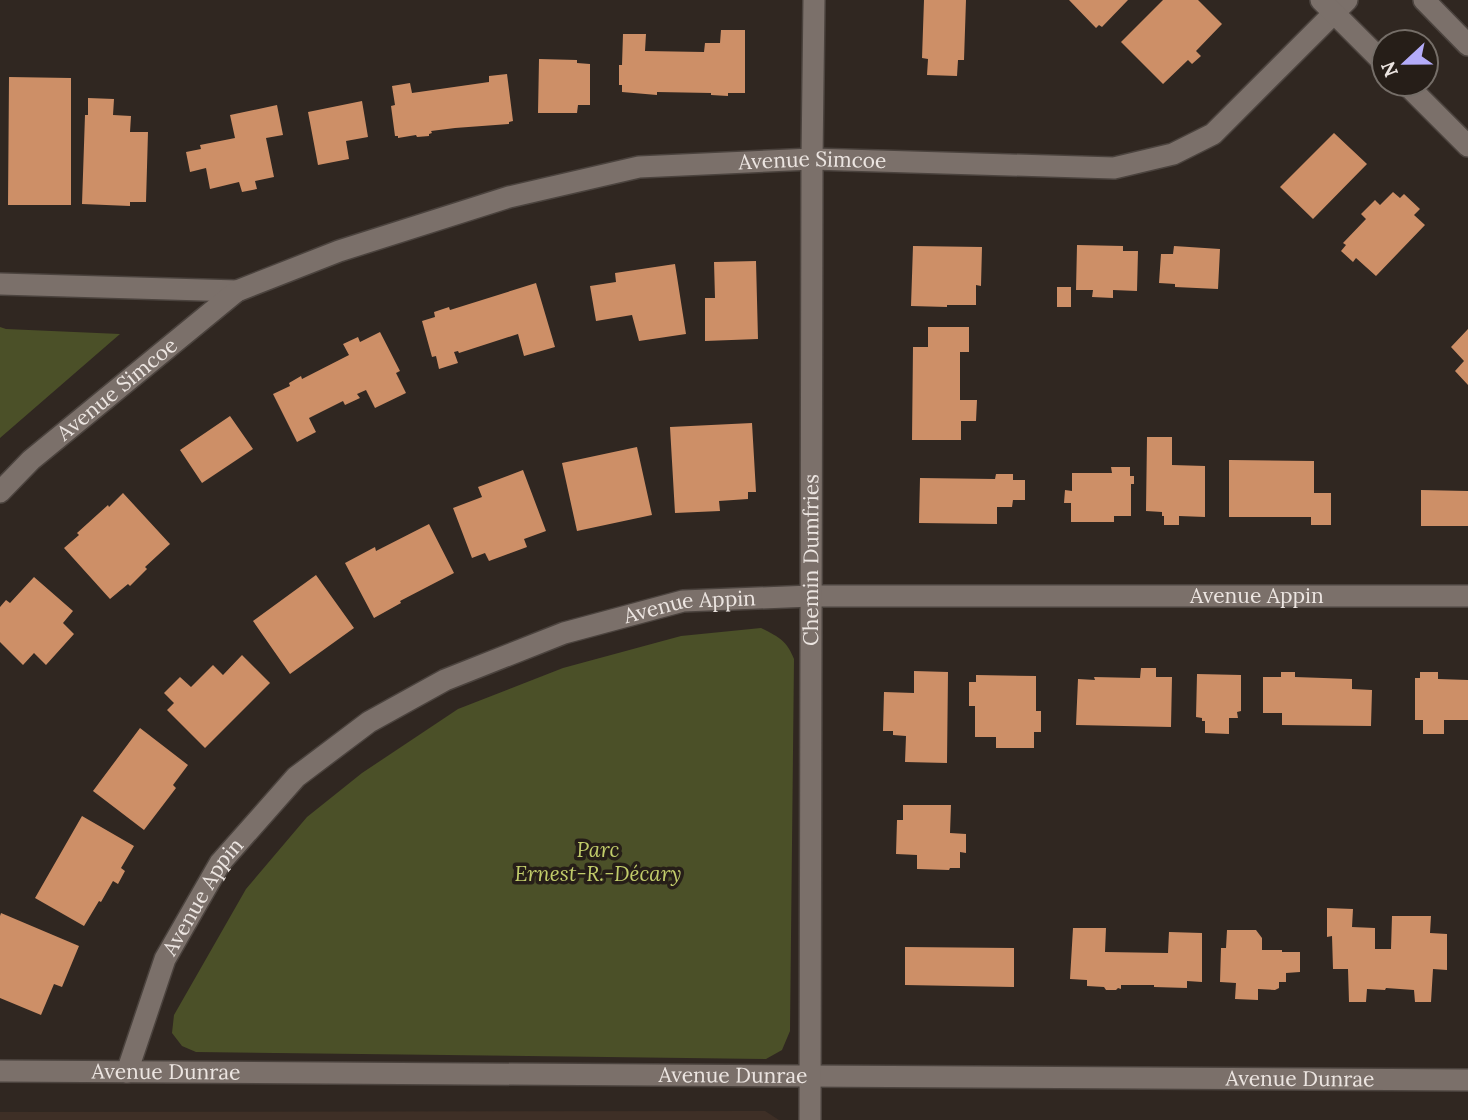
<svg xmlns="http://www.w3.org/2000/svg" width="1468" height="1120" viewBox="0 0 1468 1120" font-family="Lora,serif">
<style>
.built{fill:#3e2f26}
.green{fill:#4b5028}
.building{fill:#cd8f67}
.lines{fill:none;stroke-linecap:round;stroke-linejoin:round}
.street-casing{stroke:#4b433e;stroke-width:24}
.secondary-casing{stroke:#4b433e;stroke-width:24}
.street{stroke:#7b706a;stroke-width:21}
.secondary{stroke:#7b706a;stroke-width:21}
.labels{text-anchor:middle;stroke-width:7;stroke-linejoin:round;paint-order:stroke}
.street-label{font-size:21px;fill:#ece5e1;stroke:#261e18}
.park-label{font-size:21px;font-style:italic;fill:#c1cc6a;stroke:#261e18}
</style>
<rect width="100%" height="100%" fill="#302721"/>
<!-- built -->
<path class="built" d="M765 1111 779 1120H0V1112Z"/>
<!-- green -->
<path class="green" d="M0 327 6 329 120 334 0 438Z
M761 628C779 637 787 641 794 659L790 1031 782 1050 766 1059 196 1052 182 1046 172 1033 174 1015 246 889 307 817 362 773 458 709 563 668 681 636Z"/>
<!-- building -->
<path class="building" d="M924 0H966L964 60H958L957 76 927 75 928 59 922 58Z
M1069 0H1128L1102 27 1099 25 1096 28Z
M1163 0H1198L1222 24 1196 51 1201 56 1192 64 1188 60 1163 84 1121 42Z
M721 30H745V93H728V96L711 95V93L657 92V95L622 92V85H619V65H622L623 34H646L645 51 704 52 705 43H720Z
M539 59 577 60V63L590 64V105H578L577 113H538Z
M507 74 513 121 509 122V124L455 128 431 131 432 133 429 134V136L417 137 416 135 398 138V136H395L391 106 395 105 392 86 410 83 412 93 489 82V76Z
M9 77 71 78V205H8Z
M88 98 114 99 113 115 131 116 130 132H148L146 202H130V206L82 204 85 115H88Z
M362 101 368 137 346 141 349 159 318 165 308 112Z
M277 105 283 135 266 138 274 177 255 181 257 189 242 192 239 182 210 189 206 168 190 172 186 152 201 149 200 145 235 138 230 115Z
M1334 133 1367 164 1313 219 1280 187Z
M1393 192 1400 198 1404 194 1420 209 1414 215 1425 225 1376 276 1356 258 1353 262 1341 251 1346 245 1343 243 1366 219 1361 214 1375 200 1380 205Z
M1077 245 1123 246V251H1138L1137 291 1113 290V298L1092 297 1093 290H1076Z
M913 246 982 247 981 286 976 285V305H947V307L911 306Z
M1174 246 1220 249 1218 289 1175 287V284L1159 283 1161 254H1173Z
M756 261 758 339 705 341V298H715L714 262Z
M675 264 686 334 639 341 632 315 596 321 590 286 616 282 615 273Z
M536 283 555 347 524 356 518 334 459 353 458 351 454 352 458 363 439 369 436 356 432 357 422 321 435 317 434 312 449 307 450 310Z
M1057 287H1071V307H1057Z
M928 327H969V352H960V400H977L976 421H961V440H912L913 347H928Z
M1468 329V385L1455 371 1464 361 1451 347Z
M380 332 400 371 396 373 406 393 375 408 366 390 357 394 360 398 345 405 343 401 309 418 316 432 297 442 273 394 290 386 289 383 301 376 302 379 349 355 343 344 358 337 360 342Z
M230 416 253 449 202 483 180 450Z
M752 423 756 492H748V499L719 501 720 511 675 513 670 427Z
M1147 437H1172V465L1205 466V517L1179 516V525H1164V516H1162V512L1146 511Z
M637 447 652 515 577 531 562 463Z
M1229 460 1314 461V493H1331V525H1311V517H1229Z
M1111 467H1130V476H1134V484H1131V516H1114V522H1071V503H1064L1065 490 1072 491V473H1112Z
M523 470 546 531 524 539 527 547 489 561 485 553 472 558 453 508 482 497 478 487Z
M996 474H1013V480H1025V500H1013L1012 507H997V524L919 523 920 478 995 479Z
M1421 490 1468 491V526H1421Z
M123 493 170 544 145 567 147 569 130 586 128 584 110 599 64 548 79 535 77 533 108 505 109 507Z
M429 524 454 573 400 601 401 603 374 618 345 563 375 547 376 551Z
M316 575 354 628 290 674 253 621Z
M34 577 73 611 63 623 74 634 46 665 34 653 23 665 0 642V607L6 600 10 603Z
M242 655 270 683 205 748 167 710 174 703 164 693 180 677 191 687 213 665 223 675Z
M1141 668H1156V677H1172L1171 727 1076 725 1078 679 1095 680 1094 677 1140 678Z
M914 671 948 672 947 763 905 762 906 736 893 735V731H883L884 692 914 693Z
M1281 672H1295V677L1352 679V689L1372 690 1371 726 1282 725V713H1263V677H1281Z
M1420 672H1438V679L1468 680V720H1444V734H1423V720H1415V678H1420Z
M1197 674 1241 675V711L1237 712 1238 718H1229V734L1205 733V721H1202V718L1196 717Z
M976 675 1036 676V711H1041V732H1034V748H996V737H975V706H969V682H976Z
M140 728 188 765 173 785 176 788 144 830 93 791Z
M903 805H951L950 833 966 834V853L960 852V868H950L949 870 917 869V855L896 854 897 820H903Z
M82 816 134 846 121 868 125 871 118 884 113 881 101 902 99 901 84 926 35 898Z
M1327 908 1353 909 1352 927 1375 928V949H1391L1392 916H1431L1430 933 1447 934V970L1433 969 1431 1002H1415L1414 990 1386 988 1385 990 1367 989 1366 1002H1349L1348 969H1333L1332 936 1327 937Z
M1 913 79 946 62 987 54 984 41 1015 0 998V916Z
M1073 928H1106L1105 952 1168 953 1169 932 1202 933V982L1187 981V988L1154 987V985H1121V989L1118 988 1116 990H1106L1104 987 1087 986V980L1070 979Z
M1227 930H1256L1262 938V950H1282V952H1300V972L1286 973V982H1279V988L1275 990 1258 989V1000L1235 999 1236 983 1220 982 1221 948H1226Z
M905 947 1014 948V987L905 985Z"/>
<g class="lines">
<!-- street casing -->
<g class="street-casing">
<g id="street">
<path d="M0 284 237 291"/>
<path id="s1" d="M0 492 31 460 237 291 339 251 509 197 639 167 812 159 1114 168 1173 154 1213 134 1347 0"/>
<path id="s2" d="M0 1071 1468 1080"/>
<path id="s3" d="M127 1072 165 959 220 863 296 777 369 722 445 680 564 633 683 601 811 596H1468"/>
<path id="s4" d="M810 1120 812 159 814 0"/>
</g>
</g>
<!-- secondary casing -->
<g class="secondary-casing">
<path id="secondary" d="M1321 0 1384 63
M1424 0 1468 45
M1406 84 1468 146"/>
</g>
<!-- street -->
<use href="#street" class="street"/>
<!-- secondary -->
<use href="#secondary" class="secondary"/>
</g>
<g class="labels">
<!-- street labels -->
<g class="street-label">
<text dy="7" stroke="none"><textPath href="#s1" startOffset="906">Avenue Simcoe</textPath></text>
<text dy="7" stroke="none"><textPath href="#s1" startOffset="156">Avenue Simcoe</textPath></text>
<text dy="7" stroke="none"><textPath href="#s4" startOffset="560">Chemin Dumfries</textPath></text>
<text dy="7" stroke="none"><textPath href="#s3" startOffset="1348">Avenue Appin</textPath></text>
<text dy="7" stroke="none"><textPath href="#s3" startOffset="780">Avenue Appin</textPath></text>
<text dy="7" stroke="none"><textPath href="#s3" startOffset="192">Avenue Appin</textPath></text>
<text dy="7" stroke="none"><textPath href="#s2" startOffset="166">Avenue Dunrae</textPath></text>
<text dy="7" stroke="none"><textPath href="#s2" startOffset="733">Avenue Dunrae</textPath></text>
<text dy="7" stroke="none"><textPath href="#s2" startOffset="1300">Avenue Dunrae</textPath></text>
</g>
<!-- park labels -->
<g class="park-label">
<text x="598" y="857">Parc<tspan x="598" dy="24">Ernest-R.-Décary</tspan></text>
</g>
</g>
<!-- north arrow -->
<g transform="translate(1405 63) rotate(248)"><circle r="33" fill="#261e18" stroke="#756e68" stroke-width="2"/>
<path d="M0-5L12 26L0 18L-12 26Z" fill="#b4acf9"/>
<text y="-10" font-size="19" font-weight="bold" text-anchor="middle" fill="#ece5e1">N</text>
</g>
</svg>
